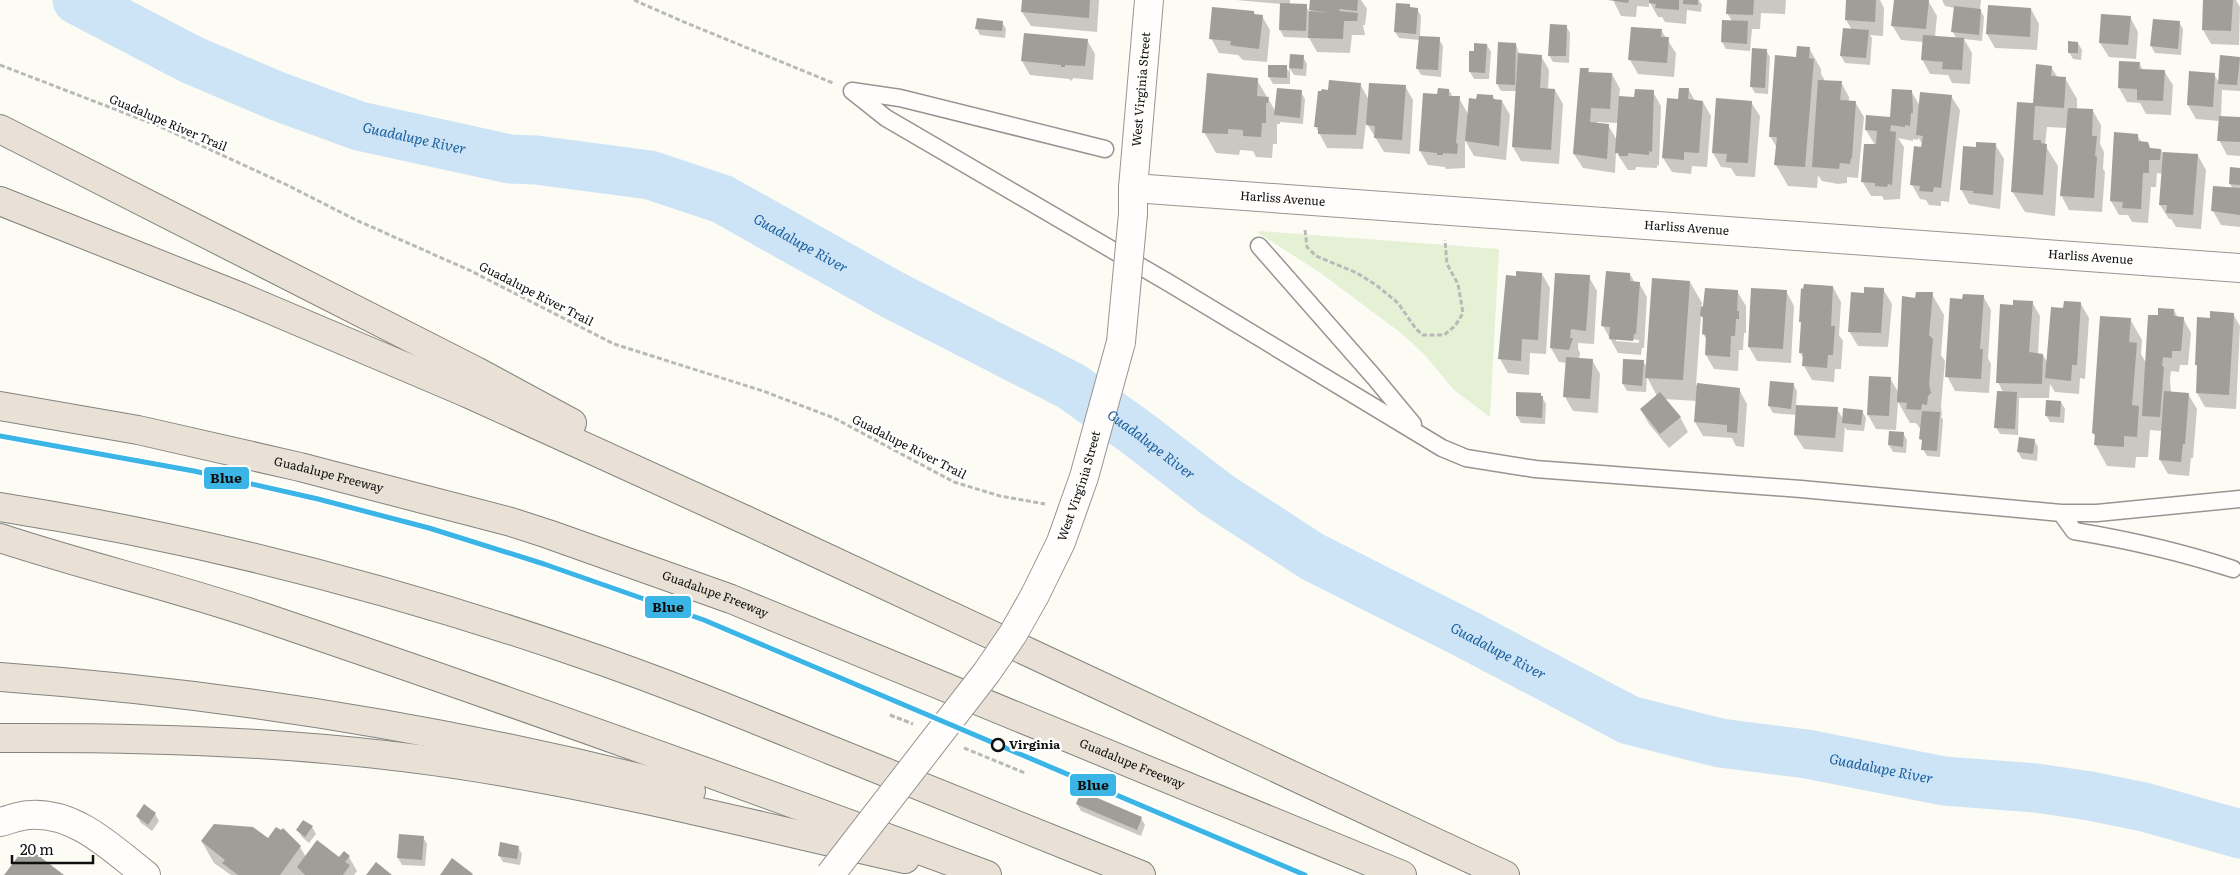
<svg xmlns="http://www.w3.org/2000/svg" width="2240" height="875" viewBox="0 0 2240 875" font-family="Literata,serif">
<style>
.green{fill:#e4f1d5}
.shadow{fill:#0003;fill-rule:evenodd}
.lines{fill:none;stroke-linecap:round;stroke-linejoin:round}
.river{stroke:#cce4f5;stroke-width:49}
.building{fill:#9f9e99}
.service-casing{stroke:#969592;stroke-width:19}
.minor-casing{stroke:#969592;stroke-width:30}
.tertiary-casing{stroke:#969592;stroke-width:30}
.motorway-casing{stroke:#83837f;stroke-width:30}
.path{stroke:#b9b9b8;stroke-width:3;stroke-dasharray:5 2.5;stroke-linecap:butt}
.service{stroke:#fffefd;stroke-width:16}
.minor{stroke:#fffefd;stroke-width:28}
.tertiary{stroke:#fffefd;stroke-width:28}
.motorway{stroke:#e9e1d6;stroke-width:28}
.tertiary-bridge-casing{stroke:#969592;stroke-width:30;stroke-linecap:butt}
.path-bridge{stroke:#b9b9b8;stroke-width:3;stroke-dasharray:5 2.5;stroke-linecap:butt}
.tertiary-bridge{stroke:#fffefd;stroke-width:28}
.rail-1-casing{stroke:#fff;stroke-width:9}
.rail-1{stroke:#3bb4e6;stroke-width:5}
.stop-dot{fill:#fff;stroke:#0f0f0f;stroke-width:2.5}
.labels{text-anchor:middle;stroke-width:5;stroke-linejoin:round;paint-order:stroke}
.street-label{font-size:12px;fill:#0f0f0f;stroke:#fff}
.stop-label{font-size:12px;font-weight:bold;fill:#0f0f0f;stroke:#fff;text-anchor:start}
.water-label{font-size:14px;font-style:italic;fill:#1a5e9e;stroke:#fff}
.line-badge{stroke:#fff;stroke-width:2}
.pale-badge-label{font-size:14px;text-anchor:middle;font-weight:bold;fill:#111}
</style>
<rect width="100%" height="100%" fill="#fcfbf4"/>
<!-- green -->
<path class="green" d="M1260 231 1499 249 1490 417 1454 390 1425 355 1401 333 1322 274 1257 232Z"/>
<!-- shadow -->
<path class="shadow" d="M1023 0H1099L1097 32 1031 26 1022 12Z
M1236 0H1290V5L1306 6 1310 13 1312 0H1361L1367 9 1365 25H1363L1365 35H1352L1350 53 1317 52 1309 38 1284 37 1280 30 1281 4Z
M1613 0H1699L1702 5 1701 12 1687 10 1686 24 1665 22 1662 17H1658L1649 1V7L1637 6 1636 17 1621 16Z
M1728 0H1786L1785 14 1761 13 1760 29H1752L1750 51 1726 49 1722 42 1724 21H1732L1727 13Z
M1847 0H1880L1884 8 1883 36 1870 35 1872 38 1870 65 1845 63 1841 56 1852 30 1846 20Z
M1895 0 1929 2 1937 16 1935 37 1956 38 1953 32 1955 8 1945 6 1942 0H1981L1980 9 1984 17 1982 41 1964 39 1972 53 1970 84 1952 83 1948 75 1930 74 1922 59 1923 42 1901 40 1892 25Z
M2205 0H2236L2240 7 2239 45 2211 44 2203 30Z
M1409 5 1411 9H1417L1421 16 1420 37 1439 39 1443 46 1441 77 1421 75 1417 68 1420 40 1399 38 1395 32Z
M2031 9 2039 24 2037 50 1995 48 1987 34Z
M1254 12 1255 15 1262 16 1270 30 1267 62 1243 60 1238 55 1219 53 1211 38Z
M2130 17 2138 32 2136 59 2109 57 2100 43Z
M1002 22 1006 29 1005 38 980 35 977 29Z
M2179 22 2183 29 2181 55 2155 53 2151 46Z
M1566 26 1570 33 1569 63 1553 62 1549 55Z
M1661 30 1676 53 1674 77 1638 74 1630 60Z
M1087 40 1095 54 1093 80 1073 78 1072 81 1069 79 1030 75 1022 61Z
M2078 43 2082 50 2081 60 2073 59 2069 52Z
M1516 44 1519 54 1541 56 1549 70 1548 90H1555L1563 104 1559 164 1521 161 1513 147 1517 91H1501L1497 84Z
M1487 45 1491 52 1489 79H1474L1470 72 1476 52Z
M1809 48 1821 69V74L1825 81 1841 82 1849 97V102H1855L1864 117 1858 178 1847 177V183L1838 184 1822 181 1818 175 1817 188 1788 186 1776 165 1777 148 1770 136 1797 58Z
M1766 50 1770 57 1768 94 1755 93 1751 86Z
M1291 56 1303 57 1307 64 1306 76 1294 75 1290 69V84H1273L1269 77 1286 67 1289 72Z
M2221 56 2240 58V91L2222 90 2221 117 2240 119V156L2227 155 2219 140 2220 121 2196 119 2188 105 2214 74 2219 83Z
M2139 63 2143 70 2164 71 2173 85 2171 115 2146 114 2140 103 2127 102 2119 88Z
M2051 67 2058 78H2065L2077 99V110L2093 111 2101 125 2100 144 2104 152 2103 169 2105 172 2102 212 2069 210 2061 195 2067 128 2047 127 2045 145 2058 166 2055 216 2025 212 2012 191 2034 104Z
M1588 70 1590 73 1612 74 1620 89 1619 98 1635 99 1653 92 1661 106 1659 166 1657 165V168L1636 167 1635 170H1628L1616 152 1615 173 1583 168 1574 154ZM1597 122 1618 123 1617 140 1608 125 1597 124Z
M1257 80 1276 112 1301 92 1305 99 1303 124 1280 122V124H1277V144H1273L1272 158 1256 157 1253 151 1240 150 1239 155 1216 153 1204 132Z
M1360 84 1369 100 1405 86 1413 100 1410 154 1384 152 1366 122 1363 149 1327 148 1316 127 1329 91Z
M1449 90 1453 97 1459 98 1468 114 1478 100 1493 96 1495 101H1502L1510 115 1506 160 1474 156 1465 140V168L1446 169 1445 167 1428 165 1420 151 1438 96Z
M1689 90 1695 101 1703 102 1711 116 1707 167 1692 166 1691 174 1672 172 1663 158 1679 100Z
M1911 91 1920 106 1951 96 1960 110 1949 202 1941 201V206L1929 205 1926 200 1920 199 1912 185 1923 148V145L1918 137V140L1913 139V141L1898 138 1904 147 1900 199 1884 200 1882 196H1871L1862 181 1875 145 1866 130 1867 117 1892 118Z
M1751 102 1760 116 1755 177 1736 176 1731 168 1721 167 1713 153Z
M2137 135 2142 143 2151 149 2161 150 2163 153 2198 156 2206 170 2201 229 2176 227 2171 219H2169L2160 205 2163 174 2157 173 2156 187H2151L2148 223 2132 222 2128 215H2119L2111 201Z
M1995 144 2004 159 2000 209 1969 204 1961 189 1977 148Z
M2240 169V227L2221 225 2213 211 2233 189 2230 184Z
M1542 274 1550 288 1546 354 1530 353 1529 375 1508 373 1500 359 1517 277Z
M1630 274 1635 283H1639L1647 297 1644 348H1642L1641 355 1618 353 1603 326ZM1616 338 1639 340V343L1616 341Z
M1589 277 1597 291 1594 344 1578 343V349L1580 353 1579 359 1592 360 1600 374 1598 413 1573 411 1565 397 1567 363 1559 362 1551 348Z
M1690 282 1702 303 1701 308 1737 291 1746 306V333H1744L1743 350H1739L1738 371 1714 369 1706 355 1707 340 1703 334 1704 320 1701 315 1696 385 1739 389 1747 404 1744 447 1736 446 1732 438 1703 436 1695 422 1697 401 1664 399 1680 417 1688 432 1669 448 1649 424 1641 410 1657 396 1647 377 1646 392 1627 391 1623 384 1624 360 1643 361 1647 368Z
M1833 287 1841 302 1839 335 1843 341 1841 369H1835L1834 382 1812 380 1804 366V359L1800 353 1802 325 1800 321Z
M1883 289 1892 304 1888 347 1858 346 1849 331 1865 294Z
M1786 291 1794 306 1791 363 1757 361 1749 347Z
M1932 294 1944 315 1941 355 1945 361 1941 406 1942 415 1941 416 1943 420 1940 457 1927 456 1923 449 1921 430 1916 423H1910L1898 402 1896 430 1876 429 1868 415 1890 378 1898 392 1916 299Z
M1983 296 1991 310 1988 358 1991 364 1989 393 1955 391 1947 376 1963 300Z
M2032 302 2040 316 2038 354 2043 355 2048 364 2065 310 2081 304 2089 318 2085 379 2080 378 2079 394 2055 392 2050 384 2049 398H2019L2018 435 2000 434 1996 427 2003 392 1998 382 2014 306Z
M2174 310 2178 318H2183L2191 333 2188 365H2180L2179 372 2171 371 2170 379 2171 393 2188 394 2197 409 2193 458H2191L2189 476 2168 474 2160 460 2162 431 2150 430 2148 457H2136L2135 468 2107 466 2095 444 2096 438 2093 433 2130 319 2142 340 2141 354 2146 363 2159 317Z
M2233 314 2240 326 2236 409 2205 407 2197 393 2198 369 2196 364 2211 319Z
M1793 384 1797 391 1796 406 1837 409 1843 419 1862 411 1866 418 1864 431 1847 430 1845 427 1843 452 1804 449 1795 435 1797 415 1773 413 1769 406Z
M1518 394 1542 397 1546 404 1545 424 1521 423 1517 416Z
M2061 402 2065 409 2064 423 2050 422 2046 415Z
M1903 433 1907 440 1906 453 1893 452 1889 445Z
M2034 440 2038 447 2037 461 2022 459 2018 452Z
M1077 804 1141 818 1145 825 1141 836 1081 811Z
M155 814 159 821 152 831 141 823 137 816Z
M312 827 316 834 309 843 302 837 298 830Z
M283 830 300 847 306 857 339 858 349 857 357 871 354 875H231L214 863 202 842 268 840Z
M423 837 427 844 425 866 402 865 398 858Z
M518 847 522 854 520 865 503 862 499 855Z"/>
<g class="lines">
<!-- river -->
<path class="river" id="s1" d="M77 0 192 60 277 96 359 126 510 159 536 160 650 175 722 199 893 295 1071 386 1137 433 1216 494 1313 557 1464 633 1629 720 1720 743 1807 754 1944 781 2036 788 2090 796 2144 807 2240 834"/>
</g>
<!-- building -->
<path class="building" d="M1022 0H1090L1089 18 1021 12Z
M1310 0H1358L1357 11 1340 9 1339 11 1358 13 1357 21H1344L1343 39 1308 38 1309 11 1331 13 1309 10Z
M1608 0H1629L1628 3Z
M1649 0H1679V10L1655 8 1656 4 1649 3Z
M1683 0H1698V5L1683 4Z
M1727 0H1754L1753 15 1726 14Z
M1846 0H1876L1875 22 1845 20Z
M1894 0H1929L1926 29 1891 26Z
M2203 0H2233L2231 31 2202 30Z
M1280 3 1307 4 1306 31 1279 30Z
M1396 3 1410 4V7L1418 8 1416 34 1394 32Z
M1988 5 2031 8 2030 37 1986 34Z
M1954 6 1981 9 1979 35 1951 32Z
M1212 7 1254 11V14L1263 15 1259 49 1234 46 1230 45 1231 41 1209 39Z
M2101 14 2131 16 2128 45 2099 43Z
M977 18 1003 21 1002 31 975 29Z
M2153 19 2180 21 2178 49 2150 46Z
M1722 20 1748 21 1747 44 1721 42Z
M1550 24 1567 25 1566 56H1548Z
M1631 27 1662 29 1661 37H1669L1667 63 1628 60Z
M1843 28 1869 30 1866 58 1840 56Z
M1024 33 1088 39 1085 66 1065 65V67H1061V65L1021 61Z
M1923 35 1964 38 1962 70 1942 69 1943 62 1921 60Z
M1419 36 1440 37 1438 70 1416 69Z
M2068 41 2078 42V53H2068Z
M1498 42 1516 43 1515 85 1496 84Z
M1474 43 1487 44 1485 73 1469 72V51H1474Z
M1797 46 1810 47 1809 58 1814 59 1805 167 1774 165 1777 137H1769L1775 55 1796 57Z
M1752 48 1767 49 1765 88 1750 87Z
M1518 53 1542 55 1540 88 1555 89 1551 150 1512 147Z
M1290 54 1304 55 1303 69 1289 68Z
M2220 55 2240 57 2237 85 2218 84Z
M2119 61 2140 62 2139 69 2165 70 2163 101 2137 100V89L2118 88Z
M2036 64 2052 66 2051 76 2066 77 2064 108 2035 106 2033 140H2041V143L2047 144 2043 195 2011 192 2017 102 2033 103Z
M1268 65H1287V78L1268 77Z
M1580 68H1589L1588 72 1612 73 1610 109 1591 108 1590 122 1609 124 1607 159 1573 154Z
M2189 71 2215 73 2213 107 2187 105Z
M1207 73 1258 78 1257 96 1269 97 1268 103H1266V123H1262L1261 137 1243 136V130L1228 129V134L1202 133Z
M1329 80 1361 83 1356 135 1318 134V127H1314L1318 91H1321L1322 89 1328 90Z
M1818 80 1842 81 1840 100 1856 101 1852 158H1851L1850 164 1840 163 1839 169 1812 167Z
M1369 83 1406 85 1402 140 1374 138 1375 126 1366 125Z
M1277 88 1302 90 1300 118 1274 115Z
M1438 88 1449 89V96H1460L1456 143 1458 144 1457 154 1443 153V155H1437V153L1419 151 1423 93 1437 94Z
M1679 88H1689L1688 99 1703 101 1699 153 1684 152V160L1662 158 1667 98 1678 99Z
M1635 89 1654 90 1652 152 1649 151V155L1628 153V156H1619V153H1615L1619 96 1634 97Z
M1892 89 1912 90 1913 113H1911L1910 126 1905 125V127L1891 125 1890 131 1896 132 1892 185 1888 184 1887 187 1875 186V183L1861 182 1864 144H1876L1877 131 1865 130 1866 115 1890 117Z
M1920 92 1952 95 1941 188 1934 187 1933 192 1919 191 1920 186 1910 185 1914 146 1921 147 1923 136 1916 135Z
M1477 94 1493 95V99L1502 100 1499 146 1465 141 1469 98 1476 99Z
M1716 98 1752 101 1748 163 1726 162 1727 154 1712 153Z
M2068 108 2093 109 2092 136H2097L2095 156 2097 157 2094 198 2060 196Z
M2219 116 2240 117V142L2217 141Z
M2114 132 2138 134V141L2148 142 2150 148 2161 149 2160 160H2149V173H2143L2141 209 2122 208 2123 202 2110 201Z
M1976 142 1996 143 1993 195 1973 193V191L1960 190 1963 146 1976 147Z
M2163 152 2198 154 2193 215 2166 213 2167 205H2159Z
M2230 167 2240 168V185L2229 184Z
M2213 186 2240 188V215L2211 211Z
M1516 271 1542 273 1538 340 1522 339 1521 361 1498 359 1506 275 1516 276Z
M1606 271 1630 273V281L1640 282 1636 334H1634L1633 341 1609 339 1610 327 1601 326Z
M1555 273 1590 275 1586 331 1571 329 1570 338H1573L1569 350 1550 348Z
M1652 278 1690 281 1683 380 1645 378Z
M1804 284 1833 286 1831 326H1835L1833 355H1828L1827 368 1802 366 1803 353H1799L1801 322H1799L1801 288 1803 289Z
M1864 287 1884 288 1881 333 1848 332 1851 292 1864 293Z
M1705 288 1738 290 1737 311H1739V319H1736L1735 336H1731L1730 357 1705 355 1706 335 1702 334 1703 317 1700 316 1701 307 1703 306Z
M1751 288 1787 290 1783 349 1748 347Z
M1916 292H1933L1929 335 1933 339 1929 384 1931 393 1928 396 1927 405 1922 404 1921 410 1906 409 1907 403 1897 402 1902 296 1915 298Z
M1963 294 1984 295 1980 349H1983L1981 379 1945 377 1950 298 1962 299Z
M2013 300 2033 301 2029 352 2043 354 2042 384 1996 383 2000 304 2013 305Z
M2064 301 2081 302 2077 365H2072L2071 381 2045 378 2051 307 2063 308Z
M2158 308 2174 309V316L2184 317 2181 351H2172V358L2163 357 2162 366 2164 367 2160 417 2142 416 2148 315H2158Z
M2210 311 2234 313 2229 395 2196 393 2197 365H2195L2197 317 2210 318Z
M2100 316 2131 318 2129 342 2137 343 2132 405 2139 406 2137 437 2124 436V447L2094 445 2095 434 2092 433Z
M1566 357 1593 359 1590 399 1563 397Z
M1623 359 1644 360 1642 386 1622 384Z
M1869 376 1891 377 1889 416 1867 415Z
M1770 381 1794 383 1791 409 1768 406Z
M1697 383 1740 388 1737 433 1727 432V425L1694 422Z
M1997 391 2017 392 2015 429 1994 428Z
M2164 391 2189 393 2185 444H2183L2181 462 2159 460Z
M1516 392 1541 393V396H1543L1542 418 1516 416Z
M1660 392 1681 417 1660 434 1640 409Z
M2046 400 2061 401 2060 417 2045 416Z
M1796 405 1838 407 1835 438 1794 435Z
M1843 408 1863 410 1861 425 1842 423Z
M1922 411 1940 412 1937 451 1921 450 1922 440 1919 439Z
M1889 431 1904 432 1903 447 1888 445Z
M2019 437 2035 439 2033 454 2017 452Z
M1081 791 1142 817 1137 830 1076 804Z
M144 804 156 813 148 825 136 816Z
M303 820 313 826 305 837 296 830Z
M214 824 253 827 268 838 276 827 281 830 283 828 301 846 280 875H238L222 863 225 860 201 841Z
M399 834 424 836 422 860 397 858Z
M317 840 339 857 344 851 350 856 345 862 350 865 343 875H305L297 867Z
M500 842 519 846 517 859 498 856Z
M26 846 64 875H4Z
M452 858 473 874 472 875H440Z
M376 862 392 875H366Z"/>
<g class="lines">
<!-- service casing -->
<g class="service-casing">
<path id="service" d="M852 91 886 118 1169 283 1442 448 1466 458 1535 469 1801 489 2061 513H2097L2240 499
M852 91 900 98 1105 149
M1259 246 1374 377 1413 424
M2061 513 2074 531C2129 540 2181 552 2233 569"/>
</g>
<!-- minor casing -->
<g class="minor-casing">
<g id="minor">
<path id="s2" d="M1133 188 2240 268"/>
<path d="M0 822C9 820 20 815 30 815 76 812 111 848 146 875"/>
</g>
</g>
<!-- tertiary casing -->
<g class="tertiary-casing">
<g id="tertiary">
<path id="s3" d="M1133 214V188L1149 0"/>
<path id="s4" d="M1035 595 1061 542 1084 477 1121 342"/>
</g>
</g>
<!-- motorway casing -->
<g class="motorway-casing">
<g id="motorway">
<path d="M0 129 476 371 572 423"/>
<path d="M0 201 241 297 467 393 750 522 1505 875"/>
<path id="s5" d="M0 406 138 430 300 467 511 522 548 534 731 599 1402 875"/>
<path d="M0 507C197 538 390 588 579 653 665 682 749 717 833 751 935 792 1038 834 1141 875"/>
<path d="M0 538C88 567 179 588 266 618 508 700 748 786 987 875"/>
<path d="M0 677C234 694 464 732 691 791"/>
<path d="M0 738C169 737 338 743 504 772 639 795 771 829 905 859"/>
</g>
</g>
<!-- path -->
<path class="path" d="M634 0 684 22 833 83
M0 65 161 127 287 185 356 220 471 271 614 344 763 391 834 418 954 482 1000 496 1045 504
M1305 230 1307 247 1316 256 1357 273 1376 285 1398 303 1416 329 1423 335H1444L1455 326 1463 313 1458 284 1447 264 1445 240
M890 715 913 724
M964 748 1025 773"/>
<!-- service -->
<use href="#service" class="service"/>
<!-- minor -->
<use href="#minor" class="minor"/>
<!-- tertiary -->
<use href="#tertiary" class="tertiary"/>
<!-- motorway -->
<use href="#motorway" class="motorway"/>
<!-- tertiary-bridge casing -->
<g class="tertiary-bridge-casing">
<path id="tertiary-bridge" d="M1121 342 1133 214
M830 875 987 672 1013 634 1035 595"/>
</g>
<!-- path-bridge -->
<path class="path-bridge" d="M890 715 911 723"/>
<!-- tertiary-bridge -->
<use href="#tertiary-bridge" class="tertiary-bridge"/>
<!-- rail-1 casing -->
<g class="rail-1-casing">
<path id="rail-1" d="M0 436 194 471 318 499 429 528 544 564 704 620 1305 875"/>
</g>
<!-- rail-1 -->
<use href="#rail-1" class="rail-1"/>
</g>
<!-- markers -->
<circle class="stop-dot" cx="998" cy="745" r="6"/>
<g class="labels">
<!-- street labels -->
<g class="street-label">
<text dy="4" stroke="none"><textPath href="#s3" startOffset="125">West Virginia Street</textPath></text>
<text transform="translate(168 123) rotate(23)" y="4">Guadalupe River Trail</text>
<text dy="4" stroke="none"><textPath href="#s2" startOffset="150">Harliss Avenue</textPath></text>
<text dy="4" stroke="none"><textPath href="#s2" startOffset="555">Harliss Avenue</textPath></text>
<text dy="4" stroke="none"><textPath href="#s2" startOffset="960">Harliss Avenue</textPath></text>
<text transform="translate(536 294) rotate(27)" y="4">Guadalupe River Trail</text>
<text transform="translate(909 447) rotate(27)" y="4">Guadalupe River Trail</text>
<text dy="4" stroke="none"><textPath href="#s5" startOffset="336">Guadalupe Freeway</textPath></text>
<text dy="4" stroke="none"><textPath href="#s4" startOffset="118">West Virginia Street</textPath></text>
<text dy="4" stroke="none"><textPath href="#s5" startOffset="741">Guadalupe Freeway</textPath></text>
<text dy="4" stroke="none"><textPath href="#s5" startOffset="1191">Guadalupe Freeway</textPath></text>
</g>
<!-- stop labels -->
<g class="stop-label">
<text x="1009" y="749">Virginia</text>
</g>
<!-- water labels -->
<g class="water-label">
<text dy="5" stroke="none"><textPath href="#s1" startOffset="366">Guadalupe River</textPath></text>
<text dy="5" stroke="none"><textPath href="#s1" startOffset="771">Guadalupe River</textPath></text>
<text dy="5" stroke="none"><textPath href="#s1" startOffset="1176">Guadalupe River</textPath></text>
<text dy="5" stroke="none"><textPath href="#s1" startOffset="1581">Guadalupe River</textPath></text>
<text dy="5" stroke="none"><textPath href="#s1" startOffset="1986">Guadalupe River</textPath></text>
</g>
</g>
<g class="line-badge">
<rect x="203" y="466" width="47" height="24" rx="5" fill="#3bb4e6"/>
<rect x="644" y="595" width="48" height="24" rx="5" fill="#3bb4e6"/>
<rect x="1069" y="773" width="48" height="24" rx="5" fill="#3bb4e6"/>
</g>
<g class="pale-badge-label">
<text x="226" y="483">Blue</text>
<text x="668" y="612">Blue</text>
<text x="1093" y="790">Blue</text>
</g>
<!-- scale -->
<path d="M12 855v8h81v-8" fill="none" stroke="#0f0f0f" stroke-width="2.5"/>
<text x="20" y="855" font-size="15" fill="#0f0f0f" stroke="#ffffff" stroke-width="4" paint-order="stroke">20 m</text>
</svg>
